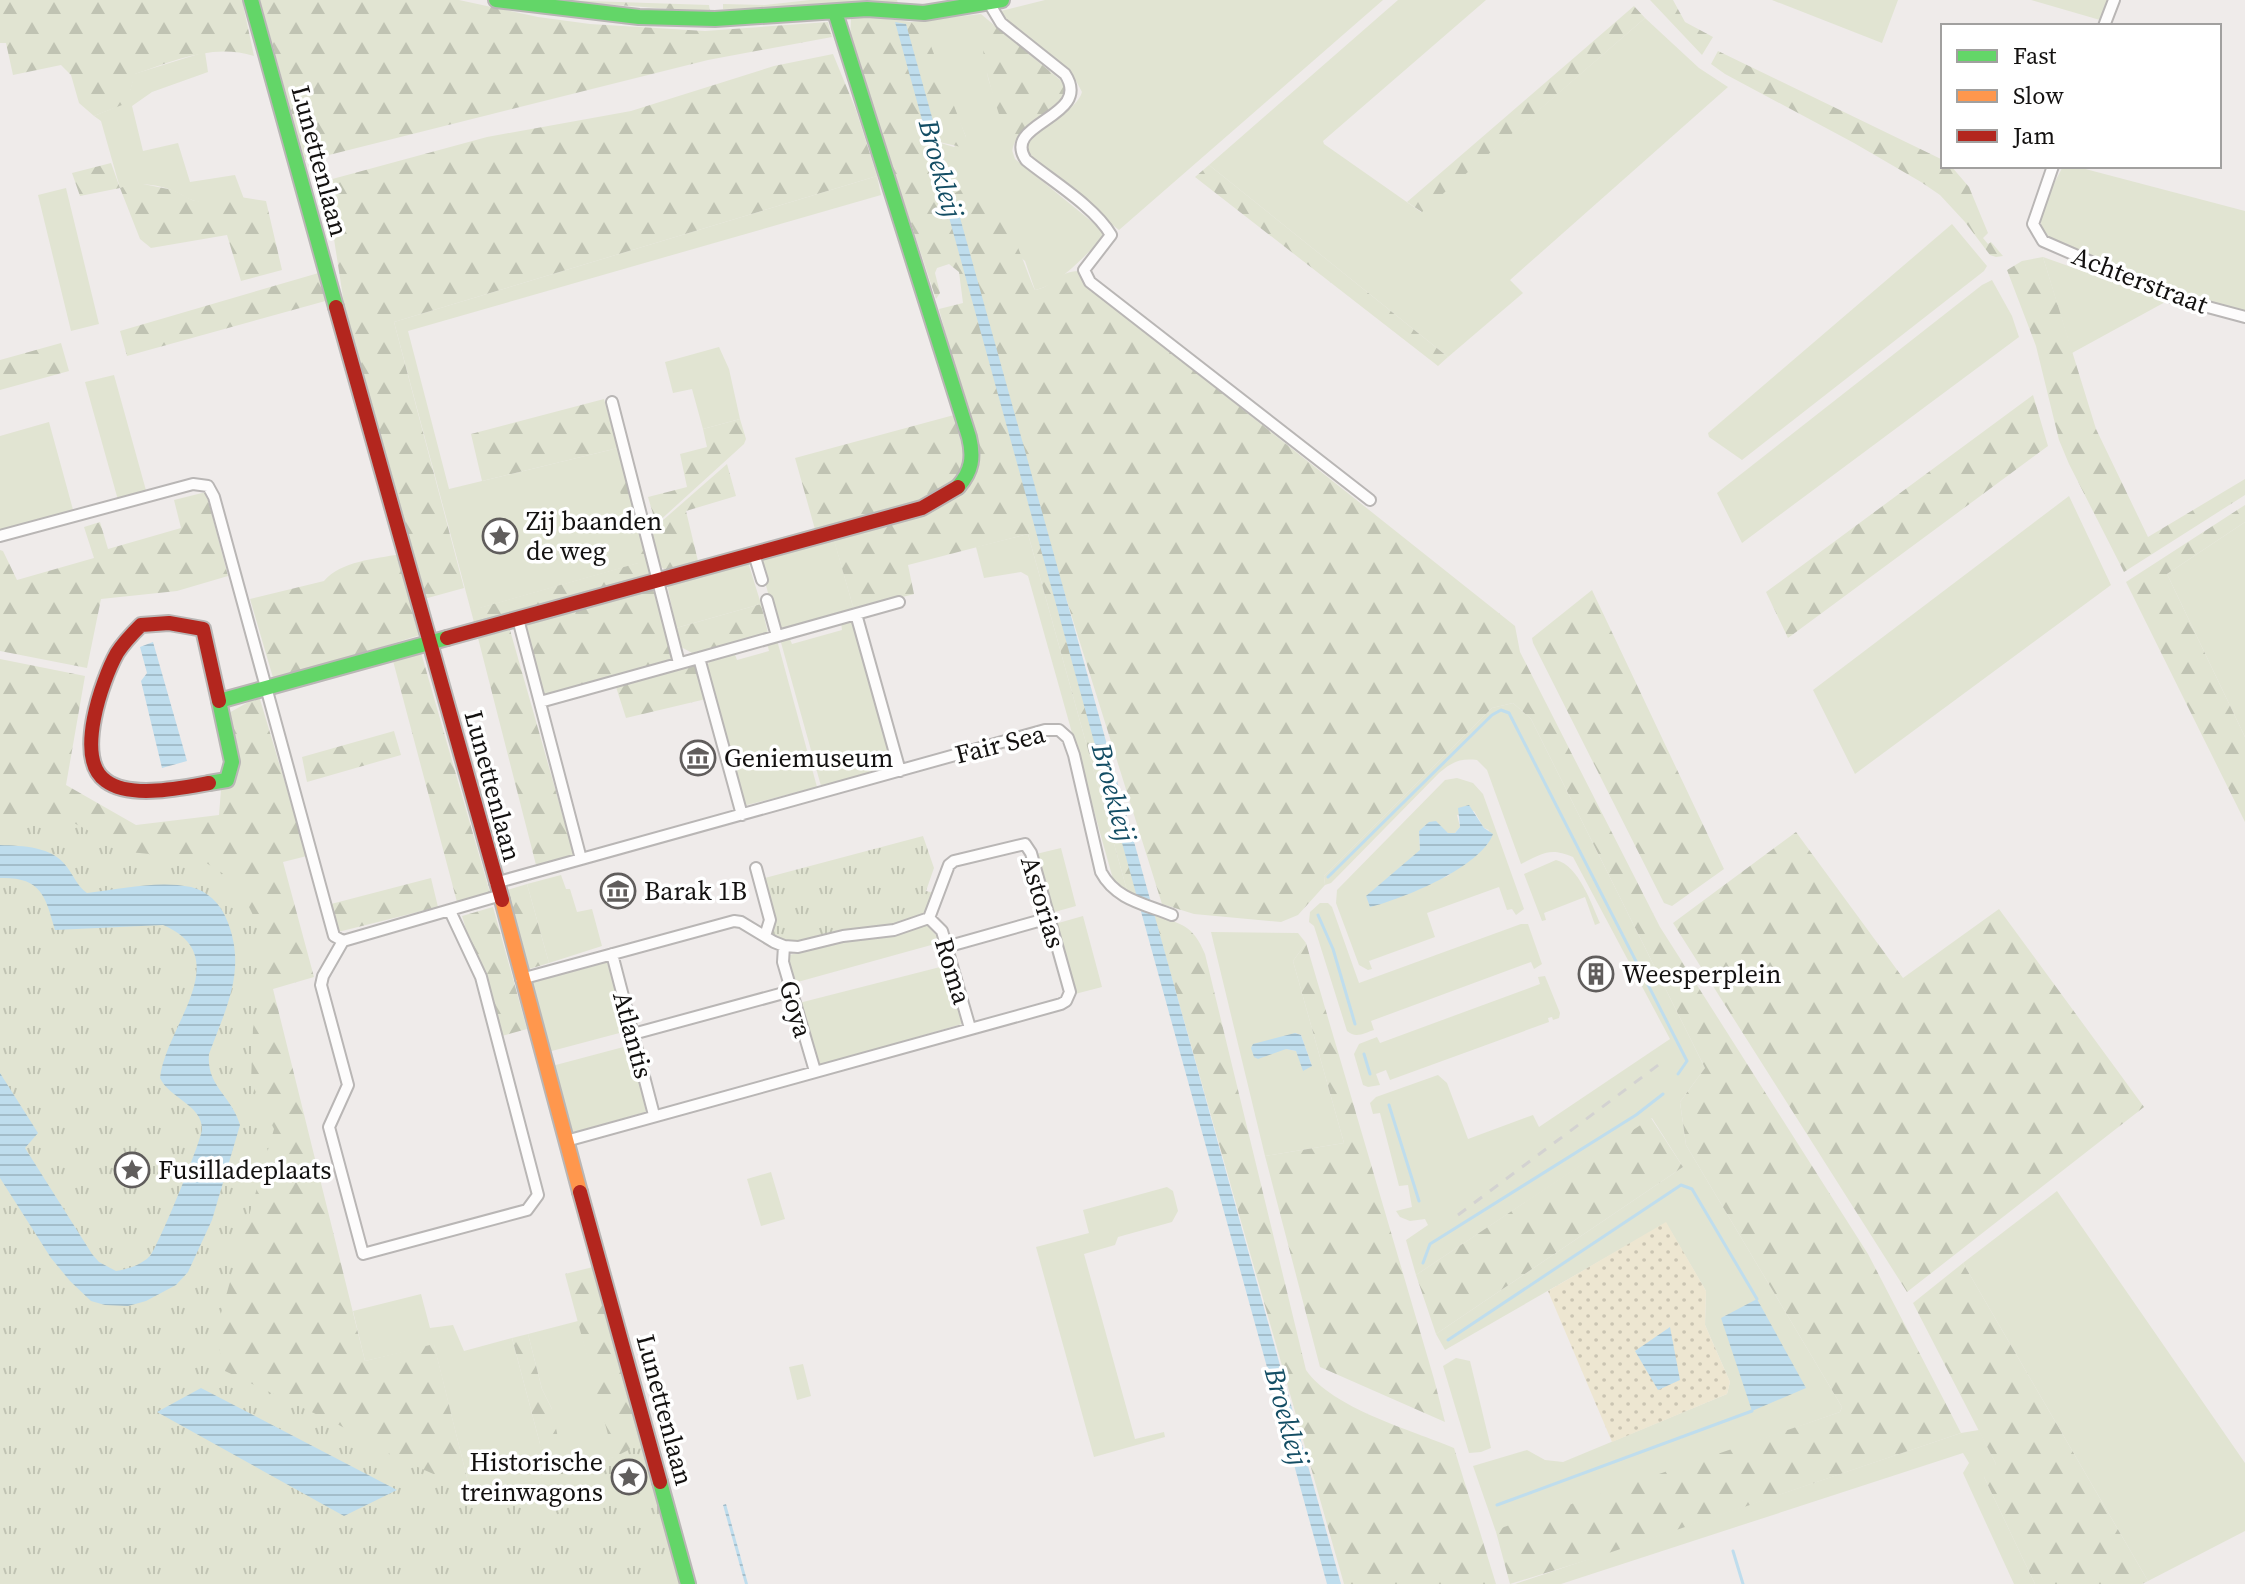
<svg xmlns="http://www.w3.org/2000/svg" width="2245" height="1584" viewBox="0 0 2245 1584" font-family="'Source Serif 4',serif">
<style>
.grass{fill:#e1e4d2;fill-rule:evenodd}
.forest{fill:url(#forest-firs)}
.sand{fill:url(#sand-dots)}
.park{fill:url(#park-tufts)}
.water{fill:url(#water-rules)}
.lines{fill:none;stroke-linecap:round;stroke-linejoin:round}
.stream{stroke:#bfdded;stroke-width:3}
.street-casing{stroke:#b9b6b5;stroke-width:14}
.fast-casing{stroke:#b9b6b5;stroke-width:18}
.slow-casing{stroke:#b9b6b5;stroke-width:18}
.jam-casing{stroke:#b9b6b5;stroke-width:18}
.street{stroke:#fdfcfc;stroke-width:10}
.fast{stroke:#63d668;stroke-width:14}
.slow{stroke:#ff974d;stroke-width:14}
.jam{stroke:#b3261e;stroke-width:14}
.rail{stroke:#d3d2d1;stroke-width:3;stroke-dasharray:10 10;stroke-linecap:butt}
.labels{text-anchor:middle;stroke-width:7;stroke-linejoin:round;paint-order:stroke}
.street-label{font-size:26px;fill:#131110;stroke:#fff}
.poi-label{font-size:26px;fill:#131110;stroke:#fff;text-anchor:start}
.water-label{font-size:28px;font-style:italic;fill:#134d64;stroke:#fff}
</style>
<defs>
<pattern id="forest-firs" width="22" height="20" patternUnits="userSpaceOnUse" patternTransform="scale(2)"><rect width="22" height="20" fill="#e1e4d2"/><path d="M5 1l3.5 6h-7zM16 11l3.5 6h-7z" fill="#c0c3b3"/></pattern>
<pattern id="sand-dots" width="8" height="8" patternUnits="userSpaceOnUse" patternTransform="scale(2)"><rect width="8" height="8" fill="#ede6d1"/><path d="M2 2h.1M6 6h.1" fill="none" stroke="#cac4b2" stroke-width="1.8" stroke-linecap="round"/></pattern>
<pattern id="park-tufts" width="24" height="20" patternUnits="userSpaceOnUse" patternTransform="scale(2)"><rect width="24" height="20" fill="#e1e4d2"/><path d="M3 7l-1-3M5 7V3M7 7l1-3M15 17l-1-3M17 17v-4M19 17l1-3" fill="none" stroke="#c0c3b3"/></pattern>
<pattern id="water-rules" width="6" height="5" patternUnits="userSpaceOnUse" patternTransform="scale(2)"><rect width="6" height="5" fill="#bfdded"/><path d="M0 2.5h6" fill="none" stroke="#a3bdca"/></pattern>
</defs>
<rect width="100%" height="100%" fill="#efebea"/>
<!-- grass -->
<path class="grass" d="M810 0H897L899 7 723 9V4L765 5Z
M1045 0H1383L1119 230 1026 158 1024 144C1038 131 1078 109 1082 92L1075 79 997 15 1001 11Z
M1398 0H1486L1323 141 1324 144 1421 212 1645 18 1699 68 1728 87 1510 280 1523 293 1448 357 1209 165Z
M1772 0H1898L1882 43Z
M2031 0H2107L2100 20Z
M981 14 994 25 986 34 984 41 988 78 1015 159 1107 234C1089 251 1059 286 1035 290L1025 261 949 198 934 141 954 147 966 137 950 99 911 22Z
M205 52 208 72 152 92 132 106 143 151 178 143 190 182 235 175 244 199C229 196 216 204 200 202 191 201 184 196 176 192 159 184 138 182 120 188L101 121 94 116C122 104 128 107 134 74Z
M2063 166H2074L2245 211V313L2165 291 2048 239C2029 218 2053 188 2063 166Z
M877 176 881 195 408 331 449 489 618 448 623 457 639 563 480 608 484 624 475 626 394 322Z
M66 188 99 324 71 331 38 195Z
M1952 224 1987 266 1984 271 1742 460 1709 437 1708 433Z
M2043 257 2167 301 2072 353Z
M1992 280 2012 316 2019 337 1742 543 1717 493 1982 285Z
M719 347 729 369 740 419 703 429 692 389 673 393 665 362Z
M114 375 147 494 118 500 85 382Z
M49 422 75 517 0 536V436Z
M2069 496 2111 585 1855 774 1813 690Z
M2245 522V737L2167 574Z
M1028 534 1128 894 1119 889 1113 879 1028 576 1021 572 984 578 976 547Z
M833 536 854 610 785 629 777 625 758 557Z
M748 562 761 604 676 628 667 584Z
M848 620 853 622 892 761 885 768 821 786 780 639 789 637 792 644 842 630 841 622Z
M777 640 817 787 747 805 744 804 705 669 711 659 734 652 737 660 769 651 767 643Z
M1513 703 1531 719 1705 1068 1680 1102 1686 1145 1842 1407 1840 1412 1496 1532 1473 1466 1527 1450 1545 1460 1563 1462 1727 1394 1730 1382 1705 1325 1706 1291 1666 1223 1445 1350 1436 1334 1683 1167 1652 1118 1416 1275 1406 1240 1428 1225 1425 1219 1410 1221 1400 1217 1396 1211 1412 1207 1408 1185 1399 1186 1380 1113 1373 1114 1370 1103 1376 1097 1438 1075 1447 1083 1468 1139 1533 1115 1539 1127 1670 1039 1573 857C1550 847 1543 853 1521 864L1487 770 1477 760C1460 758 1452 762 1439 773L1331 883 1325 885 1324 876 1492 708Z
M1457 778 1473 783 1483 794 1524 909 1516 915 1512 909 1507 910 1499 887 1427 913 1435 937 1369 961 1372 969 1368 970 1359 965 1336 903 1337 890 1445 780ZM1474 811 1484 828 1489 830 1448 876 1432 882 1420 850 1419 831 1441 829 1448 833H1455L1460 827 1457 815Z
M1061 848 1076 906 1051 913 1036 854Z
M1556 860C1579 866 1591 903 1600 923L1595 925 1585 897 1544 913 1546 920 1542 921 1524 874Z
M561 875 566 889H570L577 912 592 909 602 946 549 963 527 884Z
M1320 903H1328L1332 907 1359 983 1521 924H1528L1542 964 1534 969 1531 962 1371 1021 1374 1030C1364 1033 1356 1039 1347 1031L1314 926 1309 922 1310 912Z
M1083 916 1102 987 1075 994 1055 924Z
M926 924 942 942 794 983 786 956 845 940 893 934Z
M1211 932 1298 933 1306 943 1293 961 1344 1143 1265 1156ZM1295 1033 1301 1035 1312 1066 1296 1051 1286 1049Z
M607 962 627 1031 548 1052 529 982Z
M948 965 962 1024 821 1065 817 1064 799 1003Z
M1545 976 1560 1013 1559 1018 1553 1020 1552 1017 1548 1018 1549 1022 1390 1080 1386 1070 1376 1074 1380 1085 1368 1087 1363 1085 1354 1054 1359 1044 1377 1037 1380 1043 1540 984 1538 977Z
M631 1045 646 1112 571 1133 552 1066Z
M771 1172 785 1219 761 1226 747 1179Z
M1167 1187 1173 1191 1178 1211 1172 1222 1118 1237 1115 1245 1084 1254 1135 1439 1164 1432 1165 1437 1094 1457 1036 1247 1089 1233 1083 1210Z
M2057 1191 2245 1463V1531L2148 1581 1963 1263Z
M421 1294 430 1328 453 1325 464 1351 512 1338 540 1444 552 1409 542 1389 528 1334 578 1321 615 1457 495 1490H470L434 1345 365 1361 353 1311Z
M1456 1358 1470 1361 1491 1448 1481 1452 1469 1453 1443 1366Z
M803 1364 811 1396 797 1400 789 1367Z
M1979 1430 1996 1464 1984 1477 2035 1584H2014L1963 1473 1969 1463 1963 1453 1561 1584H1515L1961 1433Z"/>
<!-- forest -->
<path class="forest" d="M0 0H242L254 56C213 43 174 61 135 74L127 103 94 116 79 103 71 75 61 65 13 75 6 43H0Z
M260 0H459L538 17 590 24 705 31 828 22 832 37 708 60 305 161Z
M558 0 709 5 710 12 563 1Z
M1650 0H1673L1685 22 1713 37 1702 55Z
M1634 6 1645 18 1422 212 1407 202Z
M871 17 911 22 929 41 966 137 965 145 961 147 935 141 950 197C995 156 1023 267 1035 290 1053 287 1058 271 1079 271L1082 280 1090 288 1515 626 1520 652 1660 927 1868 1254 1961 1433 1597 1557 1510 1584 1496 1532 1504 1527 1840 1412 1842 1407 1686 1145 1680 1102 1705 1068 1531 719 1513 703 1492 708 1324 876 1325 885 1298 915 1281 922 1194 914 1162 904 1023 461 1143 900 1128 894 1028 534 908 565 914 594 854 610 833 537 926 510 978 455 939 309 963 303 959 272 949 264 937 268 935 273 940 293 936 299 850 40 851 18Z
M994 25 1070 88C1058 114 1016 121 1012 152 1005 130 975 53 985 34 988 31 991 28 994 25Z
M1718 51 1943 160V166H1951L1969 187 1988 233 1983 238 1988 244 1991 242 2003 256 1996 257 1990 255 1965 222 1940 195 1921 182 1854 143 1725 74 1711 64Z
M833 54 856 110 877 176 394 322 464 588 424 599 345 310 325 181 487 137 631 111 774 66Z
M111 163 120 188 134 183 143 184 173 190 192 200 202 202 234 196 266 201 282 270 241 281 227 235 151 248 140 239 120 188 80 196 72 173Z
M1209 165 1448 357 1438 366 1195 177Z
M2043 257 2096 429 2148 537 2245 479V495L2124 572 2069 464 2059 440 2036 346 2007 270 2022 261Z
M322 272 329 300 127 356 120 331Z
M61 343 69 371 0 390V360Z
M2033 395 2048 446 1788 638 1766 592Z
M604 399 618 448 482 481 471 434Z
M954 415 966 463 960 478 935 500 816 533 795 458Z
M740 419 746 439 744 444 656 524 648 497 687 487 680 454 707 447 703 429Z
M623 457 655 576 484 624 479 608 638 563 613 463Z
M727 464 736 496 686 511 698 561 669 572 661 567 653 536 654 528Z
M206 492 228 576 177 591 101 599 87 668 0 651V550L3 551 17 580 94 558 84 527 100 522 108 549 181 528 174 500Z
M2245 505V522L2167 574 2245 737V822L2126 582Z
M400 554 420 635 274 681 250 599 324 581C341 561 375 559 400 554Z
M654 588 673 661 543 698 525 625Z
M1592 590 1724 869 1672 906 1664 903 1533 643 1532 638Z
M761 604 768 633 694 654 681 647 676 628Z
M510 630 574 855 536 865 478 638Z
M420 649 490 893 457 902 392 657Z
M0 659 85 676 66 785 136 825 219 815 227 714 259 696 307 856 283 862 314 977 273 989 365 1361 434 1344 470 1490H495L614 1457 565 1274 593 1267 681 1584H168L0 1178 118 860 153 859 0 819Z
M696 665 706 699 626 718 616 687Z
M394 731 401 755 307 782 302 757Z
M1796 832 1903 978 1999 909 2144 1107 1907 1292 1673 923Z
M431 878 438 907 338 932 331 904Z
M527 884 549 963 526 970 504 891Z
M493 907 527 1029 498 1037 462 916Z
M1154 915C1182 924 1193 925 1205 954L1306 1370C1332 1408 1411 1430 1454 1448L1496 1584H1344Z
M1306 943 1434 1379 1445 1422 1320 1367 1265 1156 1344 1143 1293 961Z
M1651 1118 1683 1167 1436 1334 1416 1275Z
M1963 1263 2148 1581 2142 1584H2035L1984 1477 1986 1470 1996 1464 1913 1303Z
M528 1334 542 1389 552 1409 562 1457 548 1461 540 1444 512 1338Z"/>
<!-- sand -->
<path class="sand" d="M1666 1222 1706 1291 1705 1325 1730 1382 1727 1394 1612 1442 1548 1291Z"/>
<!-- park -->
<path class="park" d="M23 815 72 822 129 852 200 859 230 878 247 903 265 939V984L253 1028 251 1082 274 1129 215 1334 225 1371 339 1425 397 1458 470 1490H495L615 1457 632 1448 644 1449 681 1584H0V816Z
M923 836 934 868 926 891 934 893 926 912 911 922 802 942 784 943 772 935 774 925 761 879Z"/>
<!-- water -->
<path class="water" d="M895 22 906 24 1341 1584H1327Z
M153 642 187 761 162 768 141 681 147 673 140 647Z
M1469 805 1484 828 1493 834C1481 867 1403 899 1370 907L1366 896 1420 850 1419 831 1429 822 1436 821 1448 833H1455L1460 827 1458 808Z
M0 845C23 846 52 846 67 867 74 876 77 886 87 893 121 889 158 880 191 887 208 891 220 904 226 918 248 968 226 1008 209 1054 206 1086 232 1096 240 1125L212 1220 188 1272 176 1285 146 1301 128 1306 105 1305 91 1301 70 1281 51 1258 0 1178V1073L38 1133 25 1148 92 1254 99 1262 116 1271C128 1269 141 1265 150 1256 157 1249 202 1140 202 1129 202 1105 169 1098 160 1078 165 1027 238 957 163 925L55 930C45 895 41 877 0 878Z
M1295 1033 1301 1035 1312 1066 1303 1071 1296 1051 1286 1049 1258 1059 1254 1057 1251 1048 1253 1044Z
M1757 1299 1806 1388 1752 1411 1721 1318Z
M1670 1327 1680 1380 1658 1390 1635 1351Z
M201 1388 397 1490 344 1516 157 1412Z
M726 1504 748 1584H745L723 1505Z"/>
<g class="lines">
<!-- stream -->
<path class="stream" d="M1328 877 1492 715 1501 710 1509 713 1687 1061 1678 1074
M1318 915 1333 949 1355 1024
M1364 1054 1370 1074
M1389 1105 1419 1201
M1423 1263 1430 1244 1636 1115 1663 1094
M1448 1340 1681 1185 1692 1189 1757 1299
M1497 1505 1752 1411
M1733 1551 1743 1584"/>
<!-- street casing -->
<g class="street-casing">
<path id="street" d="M989 3 1001 23 1065 74C1094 118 1000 122 1026 160 1052 181 1095 207 1111 235L1084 270 1090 282 1370 500
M2104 26 2114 0
M2053 166 2033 224 2043 241 2174 298 2245 317
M612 402 679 663
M0 536 193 484 208 486 214 497 334 936 343 941 498 896
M754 554 762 580
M767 600 777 636
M856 614 900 771
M518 619 581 859
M699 658 899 602
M540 702 699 658 742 815
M756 868 770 920 765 936
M495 883 1045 730H1059L1068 738 1074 755 1101 872C1116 900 1145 904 1172 915
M929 918 942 931 970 1028
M343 941 323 976 321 985 348 1085 329 1127 363 1254 527 1210 538 1195 481 977 450 911
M784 946 783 962 815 1071
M946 947 1049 918
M612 954 654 1115
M521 979 734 921 741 922 774 942 784 946 798 947 843 936 894 930 929 918 949 865 954 861 1025 844 1031 853 1070 992 1066 1001 1061 1004 566 1141
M633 1034 791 991"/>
</g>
<!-- fast casing -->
<g class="fast-casing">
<path id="fast" d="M251 0 336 307
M496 0 639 17 715 19 867 9 924 13 1002 0
M835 12 969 437C974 457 972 471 958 487
M209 783 227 780 232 762 219 701 447 638
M660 1482 688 1584"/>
</g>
<!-- slow casing -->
<g class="slow-casing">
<path id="slow" d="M502 900 580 1192"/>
</g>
<!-- jam casing -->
<g class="jam-casing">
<path id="jam" d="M336 307 502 900
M447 638 922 508 958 487
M209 783C181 788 130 799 106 781 74 759 102 680 117 653 124 642 132 634 141 625L169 623 203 629 219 701
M580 1192 660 1482"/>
</g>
<!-- street -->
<use href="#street" class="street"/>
<!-- fast -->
<use href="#fast" class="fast"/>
<!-- slow -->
<use href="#slow" class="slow"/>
<!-- jam -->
<use href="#jam" class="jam"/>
<!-- rail -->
<path class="rail" d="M1458 1215 1665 1060
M628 1467 634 1489"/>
</g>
<!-- icons -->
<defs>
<g id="sight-ring" transform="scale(1.8)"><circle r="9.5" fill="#fff" stroke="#605d5c" stroke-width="1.5"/><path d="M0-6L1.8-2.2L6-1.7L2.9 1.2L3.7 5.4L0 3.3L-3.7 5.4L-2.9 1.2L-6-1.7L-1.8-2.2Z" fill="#605d5c"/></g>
<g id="museum-ring" transform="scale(1.8)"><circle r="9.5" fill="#fff" stroke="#605d5c" stroke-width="1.5"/><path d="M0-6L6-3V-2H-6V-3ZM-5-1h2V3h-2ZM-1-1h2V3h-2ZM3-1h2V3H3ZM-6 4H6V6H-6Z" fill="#605d5c"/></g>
<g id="building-ring" transform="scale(1.8)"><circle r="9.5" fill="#fff" stroke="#605d5c" stroke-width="1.5"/><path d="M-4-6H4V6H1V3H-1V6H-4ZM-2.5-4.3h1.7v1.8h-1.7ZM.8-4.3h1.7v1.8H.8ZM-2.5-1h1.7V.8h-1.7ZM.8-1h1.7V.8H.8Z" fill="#605d5c"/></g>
</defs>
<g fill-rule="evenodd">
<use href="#sight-ring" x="500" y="536"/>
<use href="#museum-ring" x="698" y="758"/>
<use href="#museum-ring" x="618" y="891"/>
<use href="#building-ring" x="1596" y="974"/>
<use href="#sight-ring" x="132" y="1170"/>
<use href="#sight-ring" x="629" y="1477"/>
</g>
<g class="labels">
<!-- street labels -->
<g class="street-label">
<text transform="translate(320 161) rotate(75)" y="9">Lunettenlaan</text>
<text transform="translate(2140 280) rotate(21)" y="9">Achterstraat</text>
<text transform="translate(1000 744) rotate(-14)" y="9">Fair Sea</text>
<text transform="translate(493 786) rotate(75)" y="9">Lunettenlaan</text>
<text transform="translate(1043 902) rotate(73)" y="9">Astorias</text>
<text transform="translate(953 971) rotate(73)" y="9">Roma</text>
<text transform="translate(796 1009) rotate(74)" y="9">Goya</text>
<text transform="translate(633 1035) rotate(75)" y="9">Atlantis</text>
<text transform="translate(665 1410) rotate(75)" y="9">Lunettenlaan</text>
</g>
<!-- poi labels -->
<g class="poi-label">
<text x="526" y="530">Zij baanden<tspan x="526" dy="30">de weg</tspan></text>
<text x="724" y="767">Geniemuseum</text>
<text x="644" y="900">Barak 1B</text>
<text x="1622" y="983">Weesperplein</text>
<text x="158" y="1179">Fusilladeplaats</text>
<text x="603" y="1471" text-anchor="end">Historische<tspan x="603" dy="30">treinwagons</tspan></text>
</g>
<!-- water labels -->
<g class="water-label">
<text transform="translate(941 168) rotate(75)" y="10">Broekleij</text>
<text transform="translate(1114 792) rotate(75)" y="10">Broekleij</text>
<text transform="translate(1287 1416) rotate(75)" y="10">Broekleij</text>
</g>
</g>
<!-- legend -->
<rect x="1941" y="24" width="280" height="144" fill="#ffffff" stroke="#a1a09f" stroke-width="2"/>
<rect x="1957" y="50" width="40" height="12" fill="#63d668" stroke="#a1a09f" stroke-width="2"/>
<text x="2013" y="64" font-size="24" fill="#131110">Fast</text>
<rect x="1957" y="90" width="40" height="12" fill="#ff974d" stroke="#a1a09f" stroke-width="2"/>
<text x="2013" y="104" font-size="24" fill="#131110">Slow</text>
<rect x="1957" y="130" width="40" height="12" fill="#b3261e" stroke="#a1a09f" stroke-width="2"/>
<text x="2013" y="144" font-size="24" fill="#131110">Jam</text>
</svg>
